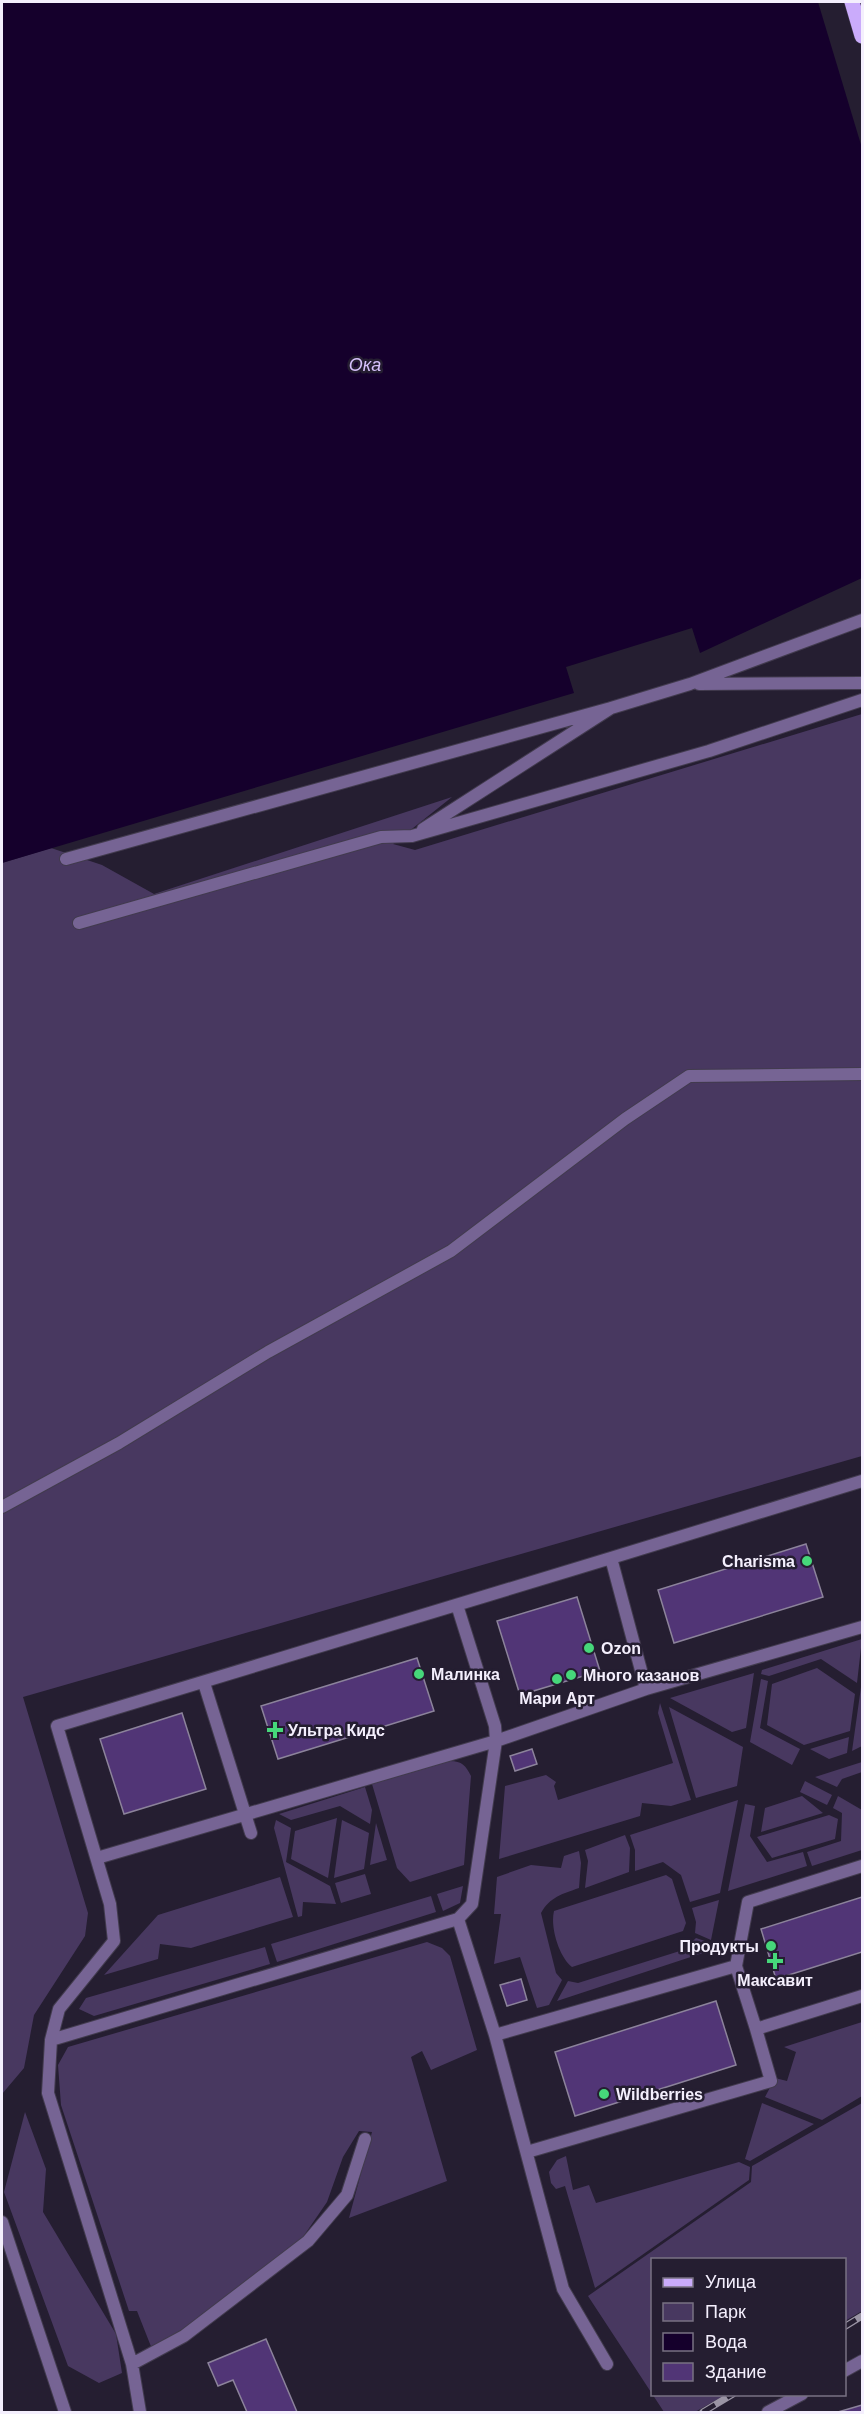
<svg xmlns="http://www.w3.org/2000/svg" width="864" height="2414" viewBox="0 0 864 2414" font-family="Arial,sans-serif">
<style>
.green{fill:#483860}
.water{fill:#15002c}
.pier{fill:#251e31}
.building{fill:#513576;stroke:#8c839b;stroke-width:1.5}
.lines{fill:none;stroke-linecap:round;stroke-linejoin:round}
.service-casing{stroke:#423b4e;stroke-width:14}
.primary-casing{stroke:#423b4e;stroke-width:16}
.service{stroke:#766494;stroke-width:12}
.primary{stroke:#caabfb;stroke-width:15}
.rail-casing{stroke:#9a94a4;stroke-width:7}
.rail{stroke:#251e31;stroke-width:4.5;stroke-dasharray:14;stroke-linecap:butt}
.poi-dot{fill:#46d77a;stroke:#251e31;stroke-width:2}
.labels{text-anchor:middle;stroke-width:5;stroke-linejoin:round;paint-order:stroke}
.poi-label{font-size:16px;font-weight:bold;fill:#f4effd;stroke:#251e31;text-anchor:start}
.water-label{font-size:18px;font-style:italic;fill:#d5c0fa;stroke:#251e31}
</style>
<rect width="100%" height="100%" fill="#251e31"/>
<!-- green -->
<path class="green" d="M862 714V1456L23 1697 88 1913 85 1936 34 2015 24 2068 2 2094V863L51 848 102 865 154 894 452 797 393 844 415 850Z
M862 1639 857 1683 821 1659 769 1676 761 1674 762 1670Z
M817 1668 855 1694 850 1731 804 1745 767 1725 772 1684Z
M754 1673 746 1728 732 1732 670 1698Z
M761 1679 768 1681 760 1728 800 1749 792 1765 750 1742Z
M862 1680V1746L852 1751Z
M660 1703 691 1800 671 1806 642 1803 640 1816 499 1859 505 1786 546 1775 556 1782 554 1786 558 1800 673 1763 658 1713Z
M669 1707 743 1747 737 1786 696 1798Z
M849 1737 847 1753 829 1759 810 1749Z
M450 1761C462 1761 466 1766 471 1776L464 1865 410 1882 397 1868 372 1784Z
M862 1762V1772L842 1779 837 1787 815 1777Z
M805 1781 832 1795 827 1805 800 1792Z
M365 1787 372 1810 370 1824 340 1806 291 1820 279 1814Z
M802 1796 823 1813 761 1832 765 1808Z
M838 1796 862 1810V1850L812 1866 807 1852 841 1841 842 1813 833 1808Z
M738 1800 720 1893 690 1902 681 1875 663 1862 635 1871V1850L630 1835Z
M745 1804 755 1806 750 1836 767 1862 803 1852 807 1866 728 1891Z
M829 1815 838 1819 835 1839 772 1858 757 1837Z
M337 1818 328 1878 291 1859 295 1831Z
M276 1820 291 1828 286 1862 330 1886 336 1904 303 1902 302 1916 298 1917 274 1828Z
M342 1820 369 1833 364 1869 334 1878Z
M376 1823 387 1860 370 1865Z
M625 1835 630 1848 629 1872 585 1888 588 1861 585 1850Z
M579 1851 581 1863 579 1888C562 1894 550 1897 541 1913L556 1973 562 1980 549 2005 537 2008 520 1957 494 1964 501 1914H494L497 1877 531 1865 561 1868 564 1856Z
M365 1874 371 1894 341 1903 335 1883Z
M666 1875 672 1879 686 1923 683 1931 572 1967C559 1957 550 1927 554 1911Z
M280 1877 293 1917 191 1948 160 1944 158 1959 104 1975 158 1915Z
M463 1886 460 1903 443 1911 437 1894Z
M431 1896 436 1912 277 1962 271 1944Z
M719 1900 711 1940 695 1933 696 1922 692 1908Z
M696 1938 711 1943 709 1951 557 2001 568 1981 578 1983 683 1950Z
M427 1942 442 1948 450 1956 477 2050 431 2070 422 2051 411 2057 447 2181 349 2218 372 2132 359 2131 343 2157 327 2202 303 2237 181 2332 152 2349 137 2311H129L61 2105 58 2065 68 2047Z
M265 1947 270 1964 94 2016 79 2009 86 1998Z
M862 2022V2096L822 2120 765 2097 775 2078 787 2081 796 2052 784 2047Z
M762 2103 814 2124 750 2161 745 2159Z
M862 2103V2311L845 2321 844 2260H652V2394L725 2395 695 2412H664L588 2296 751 2182 752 2166Z
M25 2112 46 2169 43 2212 116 2334 122 2373 99 2383 68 2366 4 2192Z
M566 2156 573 2190 589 2185 596 2203 739 2162 750 2167 749 2180 595 2288 565 2186 556 2189 551 2183 549 2172 557 2160Z"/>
<!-- water -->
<path class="water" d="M2 2H862V578L700 653 692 628 566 667 574 693 2 863Z"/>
<!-- pier -->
<path class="pier" d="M818 2H862V148Z"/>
<!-- building -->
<path class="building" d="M806 1544 823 1597 674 1643 658 1590Z
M577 1597 600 1671 520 1695 497 1621Z
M417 1658 434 1711 278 1759 261 1706Z
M182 1713 206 1789 124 1814 100 1739Z
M532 1749 537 1764 515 1771 510 1756Z
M862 1897V1952L776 1979 761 1929Z
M521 1979 527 2000 507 2006 500 1985Z
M716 2001 736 2065 575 2116 555 2052Z
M266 2339 297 2412H247L233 2380 218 2386 208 2363Z
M862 2405V2412H838Z"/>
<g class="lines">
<!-- service casing -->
<g class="service-casing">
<path id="service" d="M699 684 862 683
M423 829 611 708 690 684 862 620
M66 859 611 708
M79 923 381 837 412 836 709 751 862 700
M2 1507 119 1443 268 1352 451 1251 625 1119 689 1076 862 1074
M611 1558 862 1481
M204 1683 251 1833
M97 1858 496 1741 646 1689 862 1627
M458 1919 495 2035 563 2289 607 2364
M736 1966 748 1902 862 1866
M495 2035 736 1966 756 2029
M51 2040 59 2009 114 1941 110 1904 57 1726 611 1558 646 1689
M527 2152 771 2081 756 2029 862 1996
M2 2222 65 2412
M132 2364 184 2336 308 2241 347 2195 365 2139
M844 2371 862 2361
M140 2412 132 2364 48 2093 51 2040 458 1919 472 1904 496 1741 495 1726 457 1605
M768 2412 802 2394"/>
</g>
<!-- primary casing -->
<g class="primary-casing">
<path id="primary" d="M852 2 862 36"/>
</g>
<!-- service -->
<use href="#service" class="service"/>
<!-- primary -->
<use href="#primary" class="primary"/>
<!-- rail casing -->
<g class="rail-casing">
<path id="rail" d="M844 2327 862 2316
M703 2412 733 2394"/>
</g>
<!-- rail -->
<use href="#rail" class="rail"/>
</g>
<!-- markers -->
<g class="poi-dot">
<circle cx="807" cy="1561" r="6"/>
<circle cx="589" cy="1648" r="6"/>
<circle cx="419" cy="1674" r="6"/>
<circle cx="571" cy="1675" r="6"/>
<circle cx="557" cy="1679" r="6"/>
<path d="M272 1721h6v6h6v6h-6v6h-6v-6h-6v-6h6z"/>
<circle cx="771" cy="1946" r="6"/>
<path d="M772 1952h6v6h6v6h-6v6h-6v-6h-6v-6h6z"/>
<circle cx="604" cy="2094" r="6"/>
</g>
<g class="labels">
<!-- poi labels -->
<g class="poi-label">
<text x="795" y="1567" text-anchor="end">Charisma</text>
<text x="601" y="1654">Ozon</text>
<text x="431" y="1680">Малинка</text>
<text x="583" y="1681">Много казанов</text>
<text x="557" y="1704" text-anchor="middle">Мари Арт</text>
<text x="288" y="1736">Ультра Кидс</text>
<text x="759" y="1952" text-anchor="end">Продукты</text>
<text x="775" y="1986" text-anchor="middle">Максавит</text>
<text x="616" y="2100">Wildberries</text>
</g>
<!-- water labels -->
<g class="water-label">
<text x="365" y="371">Ока</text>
</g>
</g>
<!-- border -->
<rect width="864" height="2414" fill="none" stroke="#f4effd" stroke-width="6"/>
<!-- legend -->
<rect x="651" y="2258" width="195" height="138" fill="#251e31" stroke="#787283" stroke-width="1.5"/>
<rect x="663" y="2278" width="30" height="9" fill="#caabfb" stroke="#787283" stroke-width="1.5"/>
<text x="705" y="2288" font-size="18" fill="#f4effd">Улица</text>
<rect x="663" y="2303" width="30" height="18" fill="#483860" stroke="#787283" stroke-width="1.5"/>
<text x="705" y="2318" font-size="18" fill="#f4effd">Парк</text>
<rect x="663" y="2333" width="30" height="18" fill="#15002c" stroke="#787283" stroke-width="1.5"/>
<text x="705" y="2348" font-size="18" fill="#f4effd">Вода</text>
<rect x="663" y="2363" width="30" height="18" fill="#513576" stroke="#787283" stroke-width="1.5"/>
<text x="705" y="2378" font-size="18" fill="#f4effd">Здание</text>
</svg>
